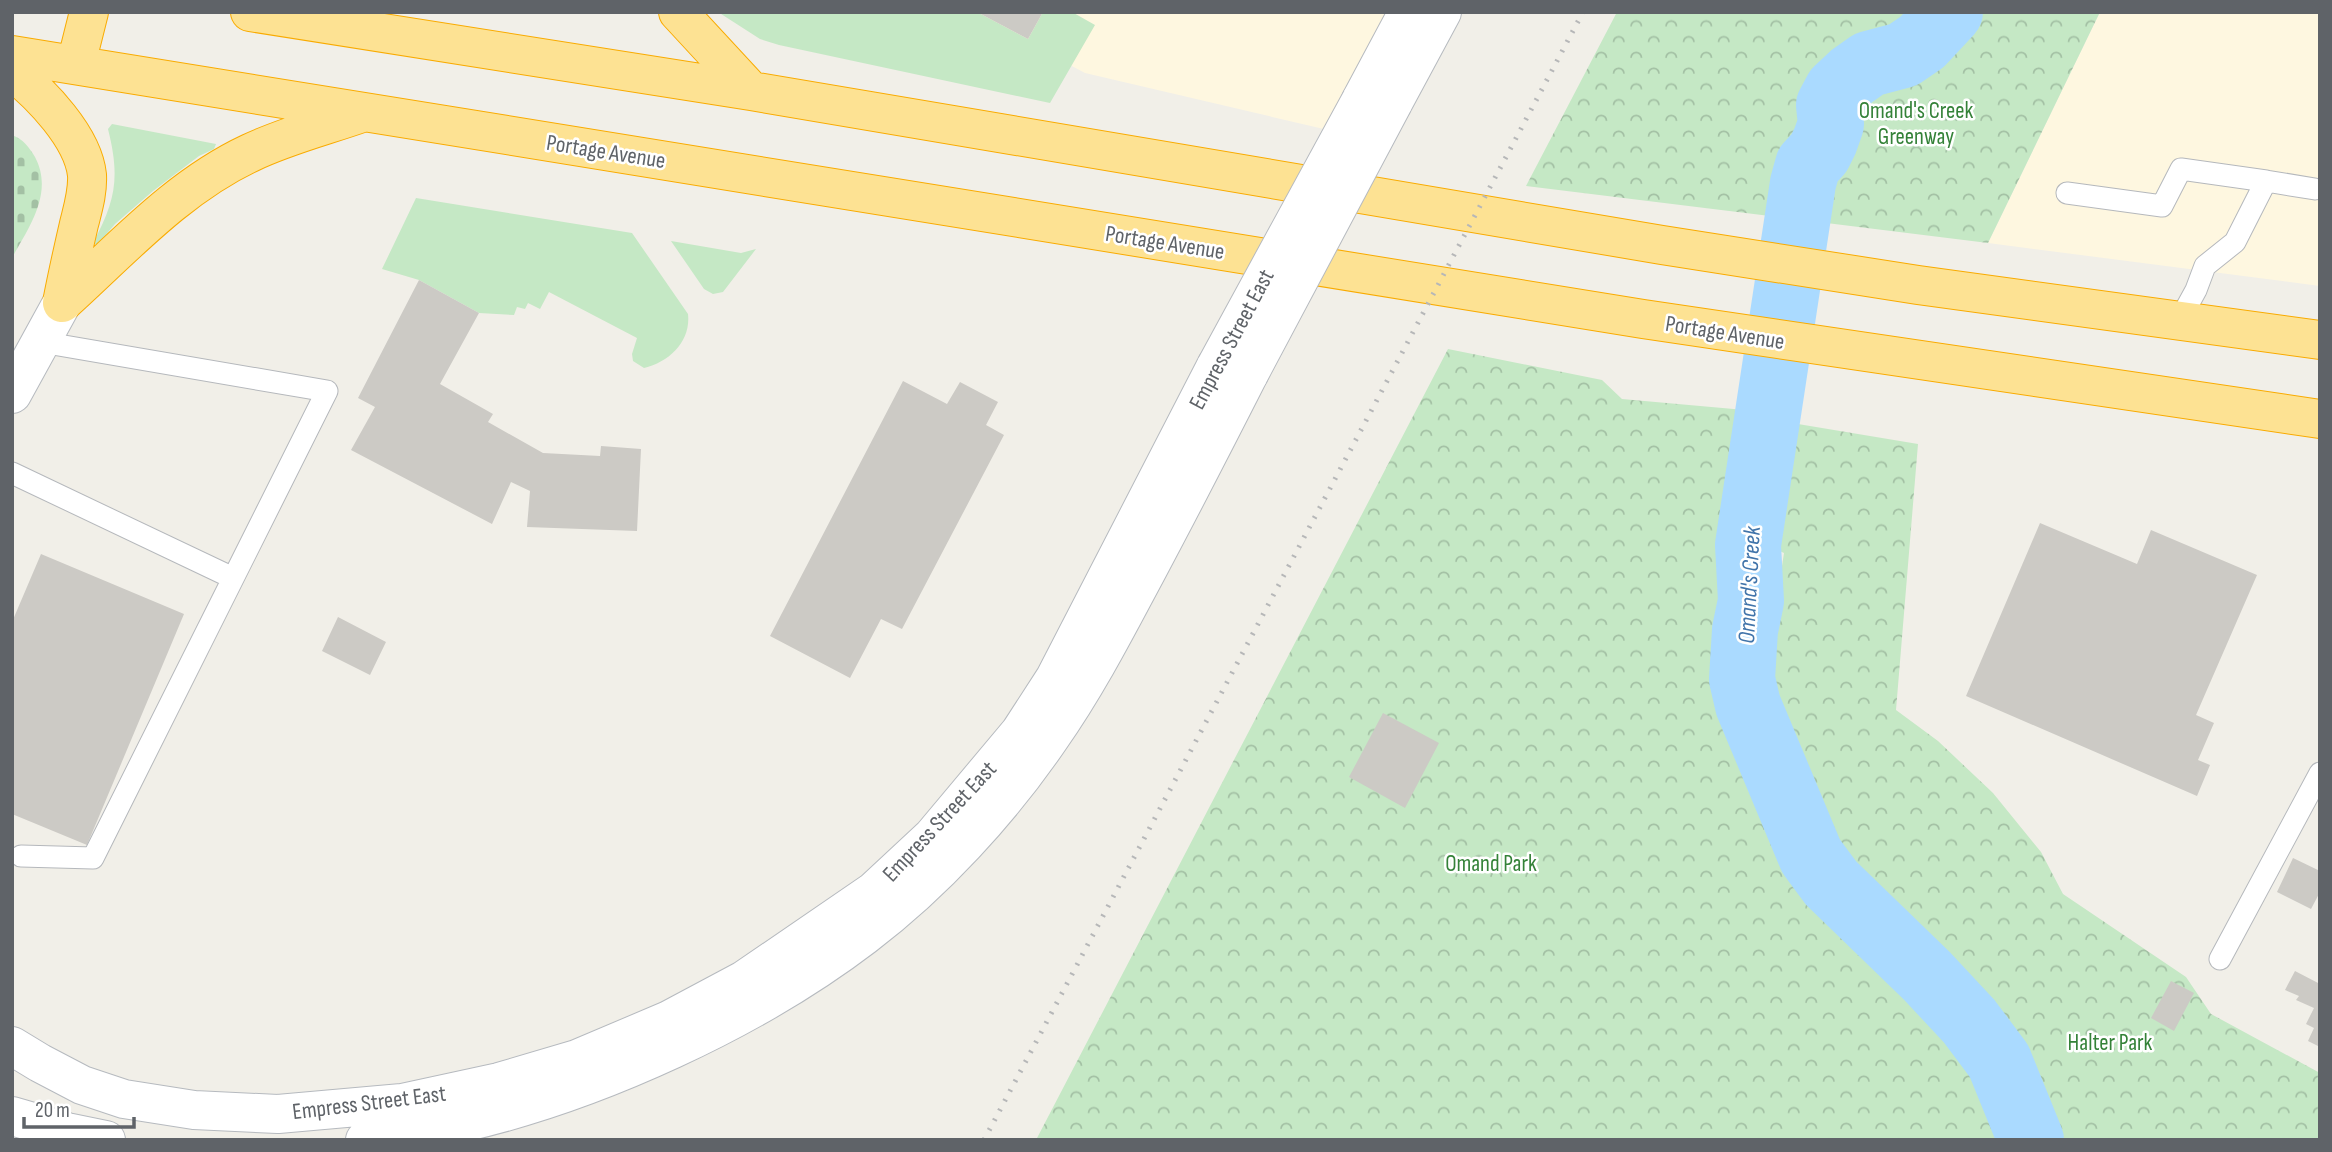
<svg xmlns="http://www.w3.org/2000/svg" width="2332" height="1152" viewBox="0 0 2332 1152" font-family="'Sofia Sans Condensed',sans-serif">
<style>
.commercial{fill:#fef7e0}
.green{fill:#c5e8c5}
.cemetery{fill:url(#cemetery-stones)}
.park{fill:url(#park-crowns)}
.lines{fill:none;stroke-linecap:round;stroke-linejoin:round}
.river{stroke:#aadaff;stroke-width:66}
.building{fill:#cccac5}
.lane-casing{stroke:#b5b8bc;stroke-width:23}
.secondary-casing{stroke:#b6babf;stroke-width:40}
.highway-casing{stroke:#f9ab00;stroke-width:40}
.lane{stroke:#fff;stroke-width:21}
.secondary{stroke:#fff;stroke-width:38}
.highway{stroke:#fde293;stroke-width:38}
.rail{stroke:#b6b7b8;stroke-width:5;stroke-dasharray:2 9;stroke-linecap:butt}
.secondary-bridge-casing{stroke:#b6babf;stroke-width:40;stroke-linecap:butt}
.secondary-bridge{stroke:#fff;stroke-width:38}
.labels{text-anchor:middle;stroke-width:5;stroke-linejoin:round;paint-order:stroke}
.park-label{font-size:23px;fill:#348238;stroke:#fff}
.street-label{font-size:23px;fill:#5f6368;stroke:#fff}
.water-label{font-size:24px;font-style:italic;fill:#4174aa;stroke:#fff}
</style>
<defs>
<pattern id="cemetery-stones" width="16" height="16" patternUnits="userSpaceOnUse" patternTransform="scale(1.75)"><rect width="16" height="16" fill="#c5e8c5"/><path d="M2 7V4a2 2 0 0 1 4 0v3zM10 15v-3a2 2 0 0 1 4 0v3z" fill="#a3c0a4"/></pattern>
<pattern id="park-crowns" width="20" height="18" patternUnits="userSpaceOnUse" patternTransform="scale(1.75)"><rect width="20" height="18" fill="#c5e8c5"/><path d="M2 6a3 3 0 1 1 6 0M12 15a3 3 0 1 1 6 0" fill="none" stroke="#a3c0a4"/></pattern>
</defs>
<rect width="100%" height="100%" fill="#f1efe8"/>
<!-- commercial -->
<path class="commercial" d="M970 12H1395L1328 130 1085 73Z
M2100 12H2320V286L1988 243Z"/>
<!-- green -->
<path class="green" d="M718 12H977L1028 39 1043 12H1072L1095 25 1050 103 779 45 760 39Z
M112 124 216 144 214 149 199 156 153 191 115 224 97 245 93 243C116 200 120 177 108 129Z
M416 198 632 233 688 314C691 341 670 362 644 368L633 361 632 354 637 338 549 292 540 309 528 303 525 309 517 307 514 315 479 313 419 280 382 269Z
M671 241 741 253 756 249 723 292 713 294 704 289Z"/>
<!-- cemetery -->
<path class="cemetery" d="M12 135C23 139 29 147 35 157 54 193 29 227 12 258Z"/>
<!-- park -->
<path class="park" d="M1617 12H2100L1988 243 1526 186Z
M1448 349 1602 380 1622 399 1756 411 1751 473 1731 540 1735 592 1740 613 1732 647 1727 692 1739 743 1760 791 1787 867 1824 907 1911 980 1930 1006 1955 1030 1963 1054 1995 1091 2016 1140H1036Z
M1780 421 1918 444 1896 710 1938 741 1993 793 2041 852 2063 894 2186 977 2211 1014 2320 1073V1140H2046L2004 1045 1960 987 1861 890 1816 814 1790 750 1766 704 1759 669 1765 636 1775 611 1784 553 1766 545 1775 490Z"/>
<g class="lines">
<!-- river -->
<path class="river" d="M1950 12 1922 42 1903 55 1869 64 1852 76 1837 90 1829 105 1831 124 1825 141 1819 153 1808 165 1803 183 1748 545 1751 601 1745 630 1742 679 1748 705 1811 856 1831 883 1927 976 1969 1021 1999 1061 2031 1140"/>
</g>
<!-- building -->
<path class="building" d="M977 12H1043L1028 39Z
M419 280 479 313 440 384 493 414 488 422 543 453 600 456 601 446 641 449 637 531 527 527 530 491 511 482 492 524 351 450 375 407 358 398Z
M903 381 947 404 960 382 998 402 986 425 1004 435 902 629 881 619 850 678 770 636Z
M2040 523 2137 564 2151 530 2257 575 2196 715 2214 723 2198 760 2210 765 2197 796 1966 696Z
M41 554 184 614 87 845 12 814V622Z
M338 617 386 642 370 675 322 651Z
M1383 713 1439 743 1405 808 1349 777Z
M2293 858 2320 871V892L2311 909 2277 892Z
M2295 971 2320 984V1047L2308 1041 2314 1028 2306 1024 2314 1008 2296 1000 2299 996 2285 990Z
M2171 981 2194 993 2174 1031 2151 1018Z"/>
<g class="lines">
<!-- lane casing -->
<g class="lane-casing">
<path id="lane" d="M2266 181 2315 189
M2067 193 2162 206 2181 169 2266 181 2235 242 2205 266 2196 290 2179 321
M12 473 233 578
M21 856 93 858 327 391 41 342
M2220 959 2320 773"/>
</g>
<!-- secondary casing -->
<g class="secondary-casing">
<path id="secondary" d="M1361 100 1408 12
M1393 103 1442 12
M12 394 62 303
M12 1046 40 1063 82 1085 124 1099 194 1110 278 1114 402 1103 499 1082 577 1059 669 1020 744 980 874 891 932 837 1020 732 1055 678 1216 366
M12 1116 67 1132 106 1140
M365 1140C397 1135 430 1131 462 1123 597 1092 754 1020 864 936 934 883 1001 810 1050 738 1088 684 1118 625 1149 567 1183 503 1216 439 1249 374"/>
</g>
<!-- highway casing -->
<g class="highway-casing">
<path id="highway" d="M250 12 751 91 1662 245 1918 285 2320 340
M678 12 751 91
M12 55 1643 319 2320 419
M76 64 89 12
M12 71C41 94 83 137 87 175 88 192 83 208 79 224 73 250 67 277 62 303
M62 303C121 250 177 187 250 153 285 136 325 126 362 113"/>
</g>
<!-- lane -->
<use href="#lane" class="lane"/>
<!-- secondary -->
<use href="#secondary" class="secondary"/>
<!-- highway -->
<use href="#highway" class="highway"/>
<!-- rail -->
<path class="rail" d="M984 1140 1583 12"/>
<!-- secondary-bridge casing -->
<g class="secondary-bridge-casing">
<path id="secondary-bridge" d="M1216 366 1361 100
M1249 374 1393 103"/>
</g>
<!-- secondary-bridge -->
<use href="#secondary-bridge" class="secondary-bridge"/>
</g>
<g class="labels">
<!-- park labels -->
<g class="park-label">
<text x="1916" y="118">Omand's Creek<tspan x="1916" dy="26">Greenway</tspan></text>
<text x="1491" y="871">Omand Park</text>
<text x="2110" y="1050">Halter Park</text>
</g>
<!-- street labels -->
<g class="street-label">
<text transform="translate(606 151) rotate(9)" y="8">Portage Avenue</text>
<text transform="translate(1165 242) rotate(9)" y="8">Portage Avenue</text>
<text transform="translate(1725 332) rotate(9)" y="8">Portage Avenue</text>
<text transform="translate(1231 339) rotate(-62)" y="8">Empress Street East</text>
<text transform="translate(939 821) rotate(-47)" y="8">Empress Street East</text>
<text transform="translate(369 1102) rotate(-7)" y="8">Empress Street East</text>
</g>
<!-- water labels -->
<g class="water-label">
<text transform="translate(1749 585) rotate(-87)" y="8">Omand's Creek</text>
</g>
</g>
<!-- border -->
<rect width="2332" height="1152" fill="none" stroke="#5f6368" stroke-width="28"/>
<!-- scale -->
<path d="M24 1117v10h110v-10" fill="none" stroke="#5f6368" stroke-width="3.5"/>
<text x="35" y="1117" font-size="21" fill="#5f6368" stroke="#ffffff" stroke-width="5" paint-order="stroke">20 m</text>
</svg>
